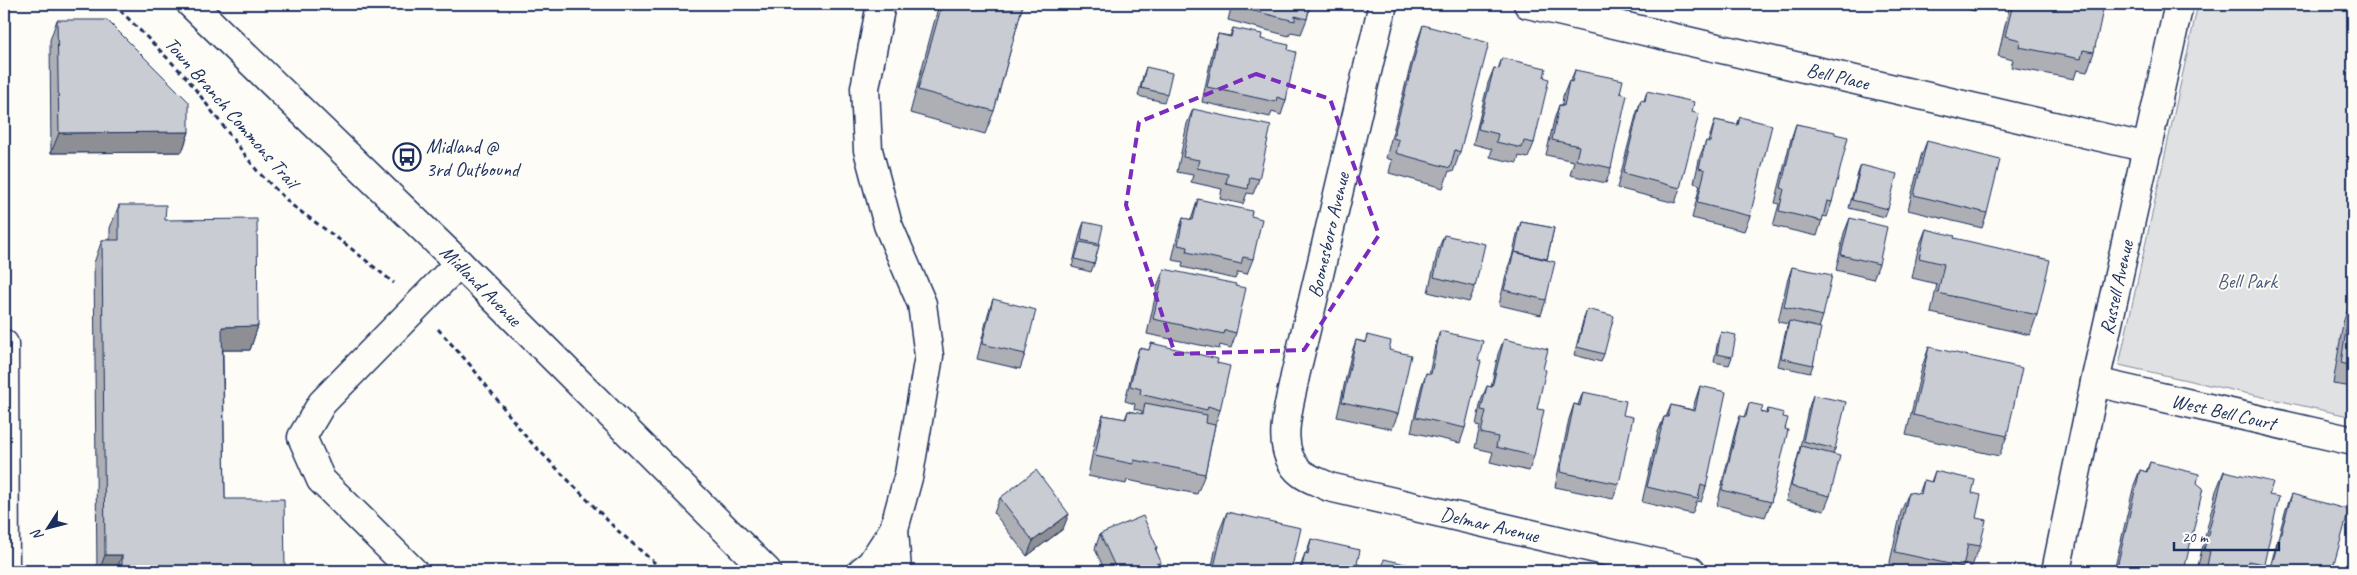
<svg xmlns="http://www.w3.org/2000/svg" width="2357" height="575" viewBox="0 0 2357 575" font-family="Caveat,sans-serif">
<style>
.green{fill:#e0e1e3;stroke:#7e88a0}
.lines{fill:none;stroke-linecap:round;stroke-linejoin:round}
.minor-casing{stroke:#1b2f5e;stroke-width:31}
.major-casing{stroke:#1b2f5e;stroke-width:31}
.path{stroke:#1b2f5e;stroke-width:3;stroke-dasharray:5 4;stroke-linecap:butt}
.minor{stroke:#fdfcf7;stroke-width:28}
.major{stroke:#fdfcf7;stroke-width:28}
.wall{fill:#adafb5;stroke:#1b2f5e}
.shaded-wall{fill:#8d8f94;stroke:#1b2f5e}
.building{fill:#c9ccd3;stroke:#1b2f5e}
.marked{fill:none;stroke:#7b2cbf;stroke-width:4;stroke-dasharray:10 6;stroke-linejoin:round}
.labels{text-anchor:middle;stroke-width:4;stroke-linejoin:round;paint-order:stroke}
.street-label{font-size:20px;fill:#1b2f5e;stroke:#fdfcf7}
.poi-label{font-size:20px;fill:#1b2f5e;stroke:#fdfcf7;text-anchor:start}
.park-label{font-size:20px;fill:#4c5c7f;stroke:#fdfcf7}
</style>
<rect width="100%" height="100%" fill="#fdfcf7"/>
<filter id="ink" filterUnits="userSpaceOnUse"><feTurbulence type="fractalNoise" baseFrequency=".02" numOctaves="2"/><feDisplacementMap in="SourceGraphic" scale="10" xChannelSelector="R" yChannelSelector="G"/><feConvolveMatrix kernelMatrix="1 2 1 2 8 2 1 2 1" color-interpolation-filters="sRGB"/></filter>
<g filter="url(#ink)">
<!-- green -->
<path class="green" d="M2198 4H2353V417L2119 365Z"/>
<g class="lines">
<!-- minor casing -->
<g class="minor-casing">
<g id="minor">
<path d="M881 4 865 88 868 150 888 225 922 304 929 356 909 474 894 529"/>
<path id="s1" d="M1383 4 1295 376C1290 405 1273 450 1301 473 1308 479 1320 482 1329 487L1691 571"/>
<path id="s2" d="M1528 4 2148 148"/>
<path id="s3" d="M2095 382 2353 441"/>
<path d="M413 571 321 480 302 437 322 403 459 263"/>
<path d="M862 571 871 564 894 529 897 571"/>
<path id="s4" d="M2056 571 2095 382 2179 4"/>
</g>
</g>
<!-- major casing -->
<g class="major-casing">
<g id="major">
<path id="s5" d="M191 4 459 263 767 571"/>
<path d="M4 344 5 571"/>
</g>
</g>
<!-- path -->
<path class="path" d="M114 4 186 77 258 172 293 206 348 246 394 283
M438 329 471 366 527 438 616 529 664 571"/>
<!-- minor -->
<use href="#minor" class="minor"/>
<!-- major -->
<use href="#major" class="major"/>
</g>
<!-- wall -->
<path class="wall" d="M939 4H1023L994 111 985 134 910 113Z
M1232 4H1310L1307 19 1301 34 1291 32 1289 36 1228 20Z
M1945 4H1977L1975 11Z
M2010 4H2101L2094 52 2087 72 2077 70 2074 79 2011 67 2013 60 1998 56Z
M57 20 189 132 182 152 51 153 50 40Z
M1423 25 1460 152 1453 172 1449 171 1443 188 1389 173 1392 160 1386 158 1416 45Z
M1233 28 1288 50 1286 100 1281 115 1272 112 1270 117 1202 102 1213 49 1218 34 1230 36Z
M1502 58 1544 77 1534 143 1528 158 1519 156 1517 163 1490 157 1492 149 1473 144 1488 83 1494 68 1498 69Z
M1146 67 1167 94 1164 102 1138 96 1143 76Z
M1575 70 1620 93 1611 168 1606 183 1570 175 1574 161 1546 155 1554 120 1559 105H1562L1563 96 1569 81 1570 82Z
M1647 91 1692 112 1680 188 1675 203 1617 188 1636 115 1641 100 1644 101Z
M1193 109 1259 179 1253 194 1247 193 1243 204 1220 199 1222 189 1191 182 1193 175 1177 172 1187 124Z
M1740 117 1750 216 1744 231 1692 218 1700 185 1694 183 1700 156 1706 141 1708 142 1715 120 1737 125Z
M1796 124 1835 134 1832 202 1827 217 1823 216 1817 236 1773 226 1779 204 1775 203 1791 139Z
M1927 141 1987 213 1982 228 1908 210 1921 156Z
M1861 165 1888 209 1885 217 1849 208 1858 173Z
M1198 199 1251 216 1253 259 1247 274 1238 272 1235 279 1182 267 1183 262 1172 260 1178 233 1183 218 1191 220Z
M119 205 165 220 258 326 250 350H223L225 499 285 571H97L94 263 102 240H110V228Z
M1850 218 1879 264 1873 279 1836 270 1844 233Z
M1084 222 1099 244 1094 264 1091 272 1072 267 1081 230Z
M1521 222 1554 228 1547 260 1546 300 1541 315 1499 305 1508 267 1512 257 1518 230Z
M1926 229 1954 238 2037 315 2030 335 1931 313 1937 284 1912 278 1918 249Z
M1444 235 1475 287 1469 302 1428 292 1438 250Z
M1792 267 1823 316 1819 328 1813 365 1810 373 1778 366 1786 330 1788 324 1778 322 1787 282Z
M1164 269 1236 333 1231 348 1220 345 1219 349 1147 334 1158 284Z
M993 299 1025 354 1020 369 977 359 988 314Z
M2350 303 2353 304V387L2333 384 2343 323Z
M1587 309 1604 354 1601 362 1574 355 1584 317Z
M1440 331 1478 360 1465 428 1460 443 1411 432 1421 388 1426 373 1429 374 1435 346Z
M1721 332 1732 357 1729 365 1714 362 1718 340Z
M1367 335 1389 350 1398 414 1392 429 1337 417 1351 355 1356 340 1365 342Z
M1504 339 1543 369 1537 409 1534 456 1529 471 1490 462 1493 452 1475 448 1480 426 1476 425 1481 401 1487 386 1491 387 1498 354Z
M1151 343 1217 363 1220 410 1215 425 1205 474 1197 494 1127 480 1126 484 1088 476 1096 435 1103 415 1125 419 1128 411 1141 414 1142 411 1134 409 1135 404 1125 401 1134 363 1139 348 1149 350Z
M1929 347 2007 436 1999 456 1906 435 1922 367Z
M1700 386 1706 487 1701 502 1697 501 1692 514 1642 502 1658 432 1664 417H1666L1671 405 1693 410 1695 401Z
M1583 392 1623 415 1619 484 1613 499 1555 487 1569 419 1574 404 1578 405Z
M1813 395 1835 449 1833 454 1830 496 1824 511 1786 501 1798 456 1808 410Z
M1749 403 1761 412 1766 414 1768 409 1783 417 1785 429 1771 502 1765 517 1717 505 1735 431 1740 416 1744 417Z
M2150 462 2197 483 2184 571H2114L2134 485 2140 470 2146 472Z
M1935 471 1972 493 1980 546 1972 566 1963 565 1961 571H1888L1901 512 1909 492 1919 494 1924 480 1931 482Z
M2224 471 2264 564 2262 571H2202L2197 570 2216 491Z
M2292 494 2332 571H2269L2286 509Z
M1000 498 1063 529 1027 556 994 513Z
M1227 512 1291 571H1211L1219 532Z
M1100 534 1157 547 1156 550 1158 571H1105L1095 549Z
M1311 539 1357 564 1360 571H1299L1305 553 1306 554Z"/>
<!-- shaded-wall -->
<path class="shaded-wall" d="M189 132 182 152 51 153 59 133Z
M258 326 250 350H214L222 327Z
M1069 514 1063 529 1027 556 1033 541Z
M105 555H122L116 571H99Z
M1161 562 1158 571H1140Z"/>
<!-- building -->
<path class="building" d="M942 4H1023L994 111 918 90Z
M1234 4H1310L1307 19 1295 16V21L1233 6Z
M2013 4H2101L2104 5 2094 52 2083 50 2081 59 2019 47 2020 40 2005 36Z
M57 20H107L189 102V132L59 133Z
M1423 25 1489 43 1460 152 1455 150 1450 168 1396 153 1399 140 1393 138Z
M1233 28 1262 34 1261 39 1289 45 1288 50 1296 52 1286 100 1277 97 1276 102 1207 87 1218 34 1231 37Z
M1502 58 1546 68 1544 77 1549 79 1534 143 1524 141 1522 148 1496 142 1498 134 1478 129 1494 68 1499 69Z
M1146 67 1172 73 1167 94 1141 88Z
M1575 70 1623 80 1620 93 1627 95 1611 168 1576 160 1579 146 1552 140 1559 105 1564 106 1569 81 1572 82Z
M1647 91 1694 102 1692 112 1699 114 1680 188 1623 173 1641 100 1645 101Z
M1193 109 1271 126 1259 179 1250 177 1248 189 1226 184 1228 174 1197 168 1199 160 1183 157Z
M1740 117 1772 125 1750 216 1697 203 1705 170 1699 168 1706 141 1710 142 1715 120 1738 125Z
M1796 124 1835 132V134L1848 137 1832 202 1827 201 1822 221 1779 211 1784 189 1781 188Z
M1927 141 2000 160 1987 213 1914 195Z
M1861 165 1897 174 1888 209 1852 200Z
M1198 199 1252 211 1251 216 1262 219 1253 259 1243 257 1241 264 1187 252 1188 247 1178 245 1183 218 1193 220Z
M119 205H166L165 220 257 219 258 326 222 327 225 499H284L285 571H122V555H105L102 240H119Z
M1850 218 1887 227 1879 264 1841 255Z
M1084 222 1103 226 1099 244 1081 240Z
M1521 222 1554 228 1547 259 1515 252Z
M1926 229 1955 236 1954 238 2050 260 2037 315 1938 293 1944 264 1919 258Z
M1444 235 1485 244 1475 287 1434 277Z
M1080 242 1099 246 1094 264 1075 259Z
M1514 252 1555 262 1546 300 1504 290Z
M1792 267 1832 275 1823 316 1784 307Z
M1164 269 1236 284 1235 286 1246 288 1236 333 1225 330 1224 334 1153 319Z
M993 299 1036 310 1025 354 982 344Z
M2350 303 2353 304V366L2341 363Z
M1587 309 1614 316 1604 354 1577 347Z
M1789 321 1821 328 1813 365 1781 358Z
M1440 331 1483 341 1478 360 1481 361 1465 428 1416 417 1426 373 1431 374Z
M1721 332 1736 335 1732 357 1717 354Z
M1367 335 1391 341 1389 350 1411 355 1398 414 1342 402 1356 340 1366 343Z
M1504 339 1548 349 1543 369 1546 370 1537 409 1544 410 1534 456 1496 447 1498 437 1481 433 1486 411 1481 410 1487 386 1492 387Z
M1151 343 1218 359 1217 363 1230 366 1220 410 1208 406 1207 410 1140 394 1141 389 1130 386 1139 348 1149 350Z
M1929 347 2022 368 2007 436 1913 415Z
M1700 386 1726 392 1706 487 1701 485 1698 499 1647 487 1664 417H1668L1671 405 1695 411Z
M1583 392 1626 401 1623 415 1633 417 1619 484 1560 472 1574 404 1580 406Z
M1813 395 1846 402 1835 449 1803 441Z
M1145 403 1207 415 1206 423 1215 425 1205 474 1134 460 1133 464 1095 456 1103 415 1126 419 1128 411 1143 414Z
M1749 403 1763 406 1761 412 1767 414 1768 409 1784 413 1783 417 1788 418 1785 429 1788 430 1771 502 1722 490 1740 416 1746 417Z
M1801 446 1840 456 1830 496 1791 486Z
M2150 462 2199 474 2197 483 2203 488 2184 571H2132L2117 567 2140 470 2147 472Z
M1036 470 1069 514 1033 541 1000 498Z
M1935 471 1975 480 1972 493 1981 495 1976 518 1986 520 1980 546 1968 544 1963 567 1895 552 1909 492 1921 494 1924 480 1932 482Z
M2224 471 2273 482 2269 495 2279 497 2264 564 2248 561 2246 571H2206L2210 551 2204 550Z
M2292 494 2349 510 2332 571H2270Z
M1227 512 1301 528 1291 571H1213Z
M1143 516 1157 547 1155 548 1161 562 1140 571H1117L1100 534Z
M1311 539 1360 550 1357 564 1361 565 1360 571H1301L1305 553 1308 554Z
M1384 559 1422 568V571H1371V569L1382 571Z"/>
</g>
<!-- marked area -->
<path class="marked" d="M1256 74 1330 99 1379 235 1304 350 1175 354 1126 205 1139 122Z"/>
<!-- icons -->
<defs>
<g id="bus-ring" transform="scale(1.4375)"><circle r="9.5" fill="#fdfcf7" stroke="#1b2f5e" stroke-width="1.5"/><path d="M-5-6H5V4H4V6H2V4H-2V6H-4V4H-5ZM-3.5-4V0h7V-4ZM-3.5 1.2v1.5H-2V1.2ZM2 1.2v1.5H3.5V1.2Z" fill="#1b2f5e"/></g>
</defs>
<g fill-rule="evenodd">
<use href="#bus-ring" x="407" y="157"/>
</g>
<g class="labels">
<!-- street labels -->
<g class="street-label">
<text dy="7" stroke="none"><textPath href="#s2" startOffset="318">Bell Place</textPath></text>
<text transform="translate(232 112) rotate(49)" y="7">Town Branch Commons Trail</text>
<text transform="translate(1328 235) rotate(-77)" y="7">Boonesboro Avenue</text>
<text dy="7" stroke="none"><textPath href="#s5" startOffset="404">Midland Avenue</textPath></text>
<text dy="7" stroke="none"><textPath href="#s4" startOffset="290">Russell Avenue</textPath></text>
<text dy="7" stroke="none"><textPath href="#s3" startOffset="132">West Bell Court</textPath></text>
<text dy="7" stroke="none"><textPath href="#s1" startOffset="681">Delmar Avenue</textPath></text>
</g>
<!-- poi labels -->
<g class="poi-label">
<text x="426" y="153">Midland @<tspan x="426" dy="23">3rd Outbound</tspan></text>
</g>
<!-- park labels -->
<g class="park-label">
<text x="2247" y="288">Bell Park</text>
</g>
</g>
<!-- margin -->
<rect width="2357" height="575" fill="none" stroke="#fdfcf7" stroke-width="20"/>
<rect x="10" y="10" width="2337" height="555" fill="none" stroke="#1b2f5e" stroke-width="2" filter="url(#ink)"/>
<!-- north arrow -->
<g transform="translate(48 528) rotate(234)" stroke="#fdfcf7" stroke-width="4" paint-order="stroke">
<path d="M0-4L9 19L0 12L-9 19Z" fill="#1b2f5e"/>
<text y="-8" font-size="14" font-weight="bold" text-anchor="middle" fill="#1b2f5e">N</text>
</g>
<!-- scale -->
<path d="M2174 542v8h105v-8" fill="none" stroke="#1b2f5e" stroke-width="2.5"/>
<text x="2182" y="542" font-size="15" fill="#1b2f5e" stroke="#fdfcf7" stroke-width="4" paint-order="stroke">20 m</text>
</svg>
